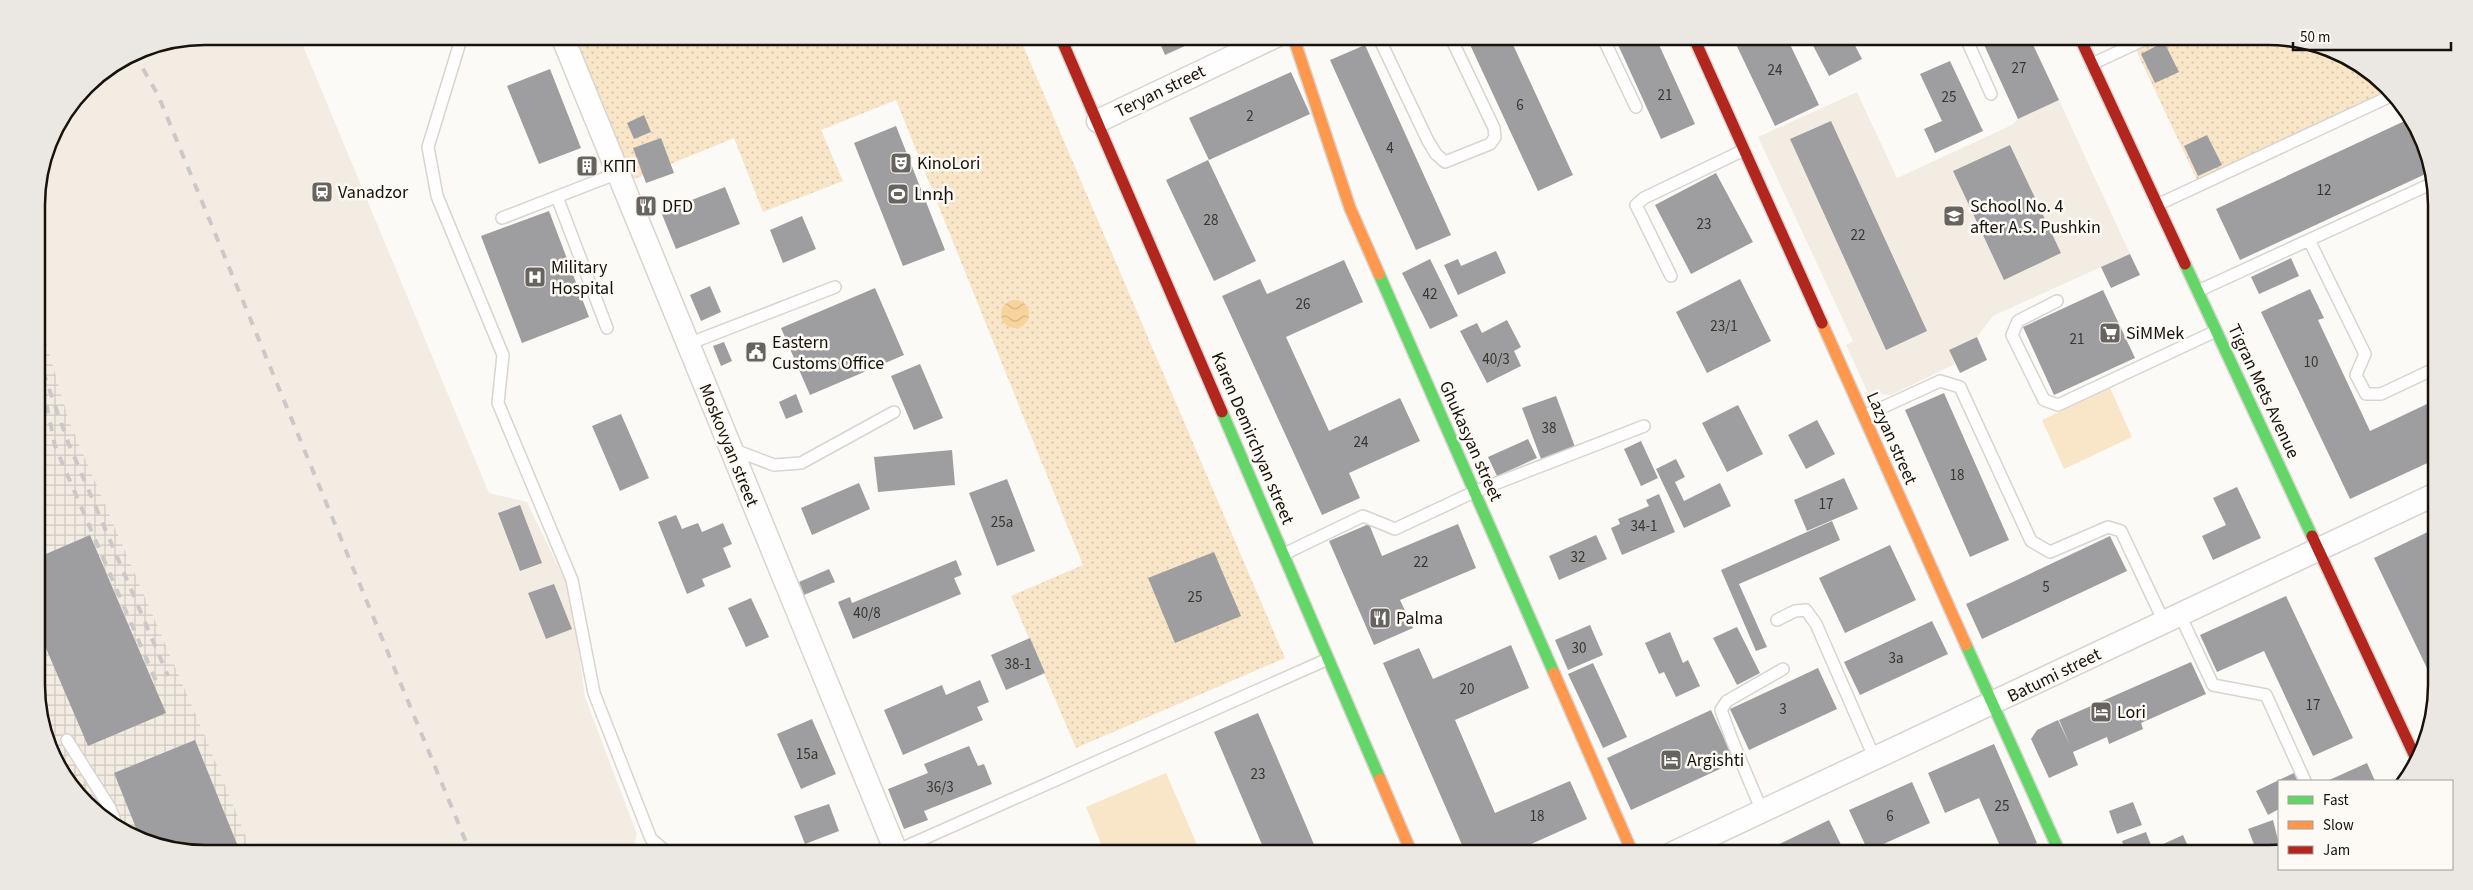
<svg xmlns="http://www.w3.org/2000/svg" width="2473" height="890" viewBox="0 0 2473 890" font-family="'Source Sans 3','Noto Sans Armenian',sans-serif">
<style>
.built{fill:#f3ece2}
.industrial{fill:url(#industrial-grid)}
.grass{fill:url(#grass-dots)}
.pitch{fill:#f9e5c7}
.water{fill:url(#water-waves)}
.building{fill:#9e9ea0}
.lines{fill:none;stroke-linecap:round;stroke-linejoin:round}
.lane-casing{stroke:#d8d4cf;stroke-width:14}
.street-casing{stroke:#d8d4cf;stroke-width:25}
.fast-casing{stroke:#d8d4cf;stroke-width:14}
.slow-casing{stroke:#d8d4cf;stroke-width:14}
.jam-casing{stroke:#d8d4cf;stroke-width:14}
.lane{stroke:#fffefe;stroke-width:11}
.street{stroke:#fffefe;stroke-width:22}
.fast{stroke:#63d668;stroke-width:11}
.slow{stroke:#ff974d;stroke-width:11}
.jam{stroke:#b3261e;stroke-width:11}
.rail{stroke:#cac9c7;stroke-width:4;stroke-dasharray:9 9;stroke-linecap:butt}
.labels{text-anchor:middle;stroke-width:5;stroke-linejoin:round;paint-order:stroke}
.number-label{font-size:15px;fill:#393530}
.street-label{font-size:18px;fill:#17120b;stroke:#fdfaf6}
.poi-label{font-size:18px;fill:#17120b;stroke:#fdfaf6;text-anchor:start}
.rim{fill:none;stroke:#17120b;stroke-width:2.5}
</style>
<defs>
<pattern id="industrial-grid" width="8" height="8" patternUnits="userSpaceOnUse" patternTransform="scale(1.25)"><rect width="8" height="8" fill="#f3ece2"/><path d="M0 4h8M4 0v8" fill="none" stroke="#d0c9c1"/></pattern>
<pattern id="grass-dots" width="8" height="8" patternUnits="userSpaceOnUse" patternTransform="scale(1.25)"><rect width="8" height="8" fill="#f9e5c7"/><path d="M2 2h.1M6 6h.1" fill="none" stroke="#d5c3aa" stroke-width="1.8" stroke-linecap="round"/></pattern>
<pattern id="water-waves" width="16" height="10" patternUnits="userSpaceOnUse" patternTransform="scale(1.25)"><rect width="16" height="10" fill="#f8d49d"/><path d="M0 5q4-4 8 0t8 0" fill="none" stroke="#d4b586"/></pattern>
</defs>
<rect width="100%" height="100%" fill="#fcfaf7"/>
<!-- built -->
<path class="built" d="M205 36H299L489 493 527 502 566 583 577 637 585 697 637 834 632 854H253L205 736 69 421 37 311V194L54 130 94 78 141 49Z
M1857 92 1897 178 2012 125 2018 119 2059 100 2130 254 1993 316 1977 337 1949 350 1955 364 1891 395 1868 393 1846 345 1853 341 1758 137Z"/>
<!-- industrial -->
<path class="industrial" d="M37 311 69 421 205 736 253 854H205L151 845 78 796 39 718Z"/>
<!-- grass -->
<path class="grass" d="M562 36H1019L1285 658 1076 748 1011 596 1083 565 896 100 821 130 843 181 763 212 734 138 622 184Z
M2165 36H2268L2322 45 2389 90 2197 180 2136 50Z"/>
<!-- pitch -->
<path class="pitch" d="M2110 388 2132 437 2064 469 2042 420Z
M1166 773 1201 854H1105L1086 807Z"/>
<!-- water -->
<path class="water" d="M1001 314a14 14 0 1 1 28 0a14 14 0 1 1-28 0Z"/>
<!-- building -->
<path class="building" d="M1157 36H1207L1165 55Z
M1466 36H1509L1573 175 1538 191Z
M1614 36H1655L1695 124 1661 139Z
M1732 36H1786L1819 105 1775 126Z
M1808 36H1850L1862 59 1829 76Z
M1980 36H2029L2059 100 2018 119Z
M2164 42 2179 72 2155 83 2141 54Z
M1365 45 1451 235 1416 250 1330 60Z
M1950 61 1983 131 1935 153 1924 129 1942 121 1920 74Z
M550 69 581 148 539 164 507 86Z
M1291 72 1310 114 1209 160 1189 118Z
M644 115 651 132 634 139 627 123Z
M2411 118 2419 131 2432 171 2240 260 2216 209Z
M1831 121 1927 331 1886 350 1790 139Z
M896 126 945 250 903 266 854 143Z
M2207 135 2222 165 2198 176 2184 146Z
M661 138 674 173 646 183 633 148Z
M2010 145 2061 253 2004 280 1953 171Z
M589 156 595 171 584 176 578 160Z
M1208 160 1256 261 1214 281 1166 180Z
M1716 173 1753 242 1691 274 1655 205Z
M725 187 740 224 676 249 661 212Z
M549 211 589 317 522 343 481 236Z
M802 216 816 249 783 263 770 230Z
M1496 251 1506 273 1458 295 1444 265 1458 259 1461 266Z
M2130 254 2140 275 2111 288 2101 267Z
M2291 258 2299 276 2259 294 2251 277Z
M1430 259 1458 316 1430 329 1402 273Z
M1344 260 1363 302 1286 337 1329 431 1400 398 1420 441 1349 473 1360 498 1322 515 1222 296 1260 279 1267 294Z
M1740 279 1771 341 1707 373 1676 312Z
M710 286 721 312 701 321 690 295Z
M875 288 904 355 810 395 781 328Z
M2310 289 2324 318 2318 320 2370 431 2427 404 2436 423V459L2350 499 2261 312Z
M2103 290 2135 358 2054 395 2023 327Z
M1507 320 1521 347 1514 351 1521 366 1487 383 1460 331 1477 323 1482 333Z
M1977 337 1987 360 1960 373 1949 350Z
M724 342 732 361 721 366 713 346Z
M920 364 943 418 914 430 891 376Z
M1944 393 2009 540 1970 557 1905 410Z
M796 394 803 412 786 419 779 402Z
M1556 396 1575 447 1541 459 1522 408Z
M1738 405 1763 454 1727 472 1702 423Z
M621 414 649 478 620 491 592 426Z
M1817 420 1835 454 1806 469 1788 435Z
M38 422 45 439 38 442Z
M1528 439 1537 458 1497 476 1488 457Z
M1641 441 1658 478 1641 486 1624 449Z
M952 450 955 485 878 492 874 457Z
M1676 459 1685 477 1675 482 1684 501 1720 483 1731 506 1684 528 1656 469Z
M1844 478 1858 509 1807 531 1794 500Z
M1007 479 1035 551 997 566 969 493Z
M859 483 870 509 812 535 801 508Z
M2237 487 2261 538 2213 560 2202 536 2226 525 2213 498Z
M1659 494 1675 532 1622 555 1611 528 1620 524 1618 519 1649 506 1646 500Z
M520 505 542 563 520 571 498 513Z
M676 515 682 529 698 523 702 532 723 523 732 544 723 548 731 567 702 579 705 586 687 594 658 522Z
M1832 521 1840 540 1739 584 1767 647 1756 651 1721 570Z
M1369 524 1382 556 1458 524 1476 568 1400 600 1413 628 1374 645 1329 541Z
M2436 528V576L2429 580 2436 596V687L2374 558Z
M90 535 166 713 88 746 39 632V557Z
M1596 535 1607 559 1559 580 1549 556Z
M2110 536 2127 571 1982 639 1966 604Z
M1890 545 1916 600 1845 633 1819 578Z
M1214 552 1241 616 1175 643 1148 578Z
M956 560 962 575 954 578 961 594 853 639 838 602 850 597 852 603Z
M829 569 835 582 804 595 799 582Z
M554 584 572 629 546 639 528 593Z
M2286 596 2353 738 2313 756 2264 651 2217 672 2200 635Z
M751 598 769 637 746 647 728 608Z
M1932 621 1948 654 1860 695 1844 662Z
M1590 625 1603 655 1568 670 1555 640Z
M1737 627 1760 673 1737 685 1713 638Z
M1670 632 1683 663 1688 660 1700 686 1676 697 1664 672 1659 674 1645 643Z
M1030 638 1045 673 1006 690 991 655Z
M1511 645 1529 688 1455 720 1495 813 1570 781 1587 819 1509 854H1466L1383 663 1419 648 1433 679Z
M2191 662 2206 694 2141 723 2143 729 2109 744 2107 737 2073 752 2078 765 2049 778 2031 739 2037 730 2058 720 2070 745 2059 720Z
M1593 663 1627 737 1603 748 1568 674Z
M1818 668 1837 709 1749 750 1730 709Z
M980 680 989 702 977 707 983 720 903 755 884 710 942 685 946 695Z
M1711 710 1735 762 1631 810 1607 758Z
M1258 713 1302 816 1318 854H1266L1214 732Z
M812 719 836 774 801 789 777 734Z
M195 740 241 854H205L151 845 140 838 114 773Z
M1994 744 2037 843 2012 853H2003L1979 798 1945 813 1928 773Z
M969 746 978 766 984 764 992 784 924 811 928 820 904 829 888 789 928 773 924 764Z
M2367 763 2375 781H2327Z
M2296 772 2300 781H2279V809L2268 815 2256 791Z
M1912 782 1930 823 1868 851 1849 810Z
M2133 802 2142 825 2117 834 2109 811Z
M829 804 839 831 805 844 794 816Z
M1829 820 1845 853H1766L1765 851Z
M2273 820 2279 844 2257 852 2248 829Z
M2146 832 2154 853H2126L2122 841Z
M2183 835 2191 853H2164L2161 845Z"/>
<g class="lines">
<!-- lane casing -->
<g class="lane-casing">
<path id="lane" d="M462 36 428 147 437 196 503 355 498 403 572 580 594 693 651 839 669 854
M1378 36 1428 141 1436 154 1445 162 1490 144 1495 137 1494 128 1450 36
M1602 36 1636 107
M1965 36 1991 94
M2092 64 2152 36
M557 197 607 328
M2157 205 2395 94
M502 218 618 173
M2309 240 2365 354 2356 375 2366 394H2381L2436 368
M1671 276 1636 205 1644 198 1744 150
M2198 291 2435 182
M2057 301 2018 321 2012 335 2044 400 2058 405 2216 331
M688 344 835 287
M1864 416 1940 381 1960 387 2031 541 2050 552 2108 527 2121 531 2164 622
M732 449 774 465 801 463 894 412
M1284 554 1363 516 1395 529 1474 492 1644 426
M2180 615 2213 685 2266 695 2305 781
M1777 620 1795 611 1806 610 1816 624 1875 759
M67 740 110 808 115 821
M1762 811 1732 740 1721 710 1727 701 1783 669
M896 851 1328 659"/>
</g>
<!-- street casing -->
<g class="street-casing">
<path id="street" d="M562 36 897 854
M1098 121 1276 36
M1671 854 2436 494"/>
</g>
<!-- fast casing -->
<g class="fast-casing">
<path id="fast" d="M2185 264 2312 536
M1379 274 1554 673
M1222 412 1380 779
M1966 645 2060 853"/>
</g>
<!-- slow casing -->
<g class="slow-casing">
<path id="slow" d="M1293 36 1350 208 1379 274
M1822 323 1966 645
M1554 673 1633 854
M1380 779 1412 854"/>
</g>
<!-- jam casing -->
<g class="jam-casing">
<path id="jam" d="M1060 36 1222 412
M1693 36 1822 323
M2079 36 2185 264
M2312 536 2417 761"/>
</g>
<!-- lane -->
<use href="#lane" class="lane"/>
<!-- street -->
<use href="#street" class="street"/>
<!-- fast -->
<use href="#fast" class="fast"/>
<!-- slow -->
<use href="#slow" class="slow"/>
<!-- jam -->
<use href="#jam" class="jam"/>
<!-- rail -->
<path class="rail" d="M134 53 158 95 471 854
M37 355 68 442 168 676
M43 387 55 446 156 681"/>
</g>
<!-- icons -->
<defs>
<g id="theatre-square" transform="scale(1.125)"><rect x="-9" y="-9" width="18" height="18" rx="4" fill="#67635e" stroke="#fdfaf6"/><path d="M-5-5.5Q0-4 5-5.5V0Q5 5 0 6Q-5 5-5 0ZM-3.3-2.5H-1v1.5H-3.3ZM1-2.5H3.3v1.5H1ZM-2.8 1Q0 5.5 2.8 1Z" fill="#fff"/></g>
<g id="building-square" transform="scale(1.125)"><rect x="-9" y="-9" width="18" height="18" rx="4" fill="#67635e" stroke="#fdfaf6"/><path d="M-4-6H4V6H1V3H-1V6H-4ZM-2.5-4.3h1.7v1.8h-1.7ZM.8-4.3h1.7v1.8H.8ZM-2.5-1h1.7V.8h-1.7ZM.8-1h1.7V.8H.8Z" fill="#fff"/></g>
<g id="station-square" transform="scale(1.125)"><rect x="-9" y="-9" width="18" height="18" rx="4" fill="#67635e" stroke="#fdfaf6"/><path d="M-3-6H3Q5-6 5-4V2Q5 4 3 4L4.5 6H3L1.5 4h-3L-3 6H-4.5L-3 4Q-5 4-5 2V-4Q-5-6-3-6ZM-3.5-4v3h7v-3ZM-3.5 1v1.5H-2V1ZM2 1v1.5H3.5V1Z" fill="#fff"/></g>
<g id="stadium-square" transform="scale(1.125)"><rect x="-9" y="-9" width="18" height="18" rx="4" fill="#67635e" stroke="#fdfaf6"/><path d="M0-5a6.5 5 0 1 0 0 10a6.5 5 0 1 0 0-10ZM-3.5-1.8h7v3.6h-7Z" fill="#fff"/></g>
<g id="restaurant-square" transform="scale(1.125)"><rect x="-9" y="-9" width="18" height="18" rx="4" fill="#67635e" stroke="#fdfaf6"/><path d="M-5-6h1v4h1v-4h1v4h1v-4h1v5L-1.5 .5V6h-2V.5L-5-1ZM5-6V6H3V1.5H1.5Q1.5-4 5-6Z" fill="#fff"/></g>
<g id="school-square" transform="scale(1.125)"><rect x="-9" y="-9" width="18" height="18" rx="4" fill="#67635e" stroke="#fdfaf6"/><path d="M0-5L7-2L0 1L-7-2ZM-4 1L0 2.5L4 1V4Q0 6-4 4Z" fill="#fff"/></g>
<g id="hospital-square" transform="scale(1.125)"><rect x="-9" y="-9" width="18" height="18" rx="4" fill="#67635e" stroke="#fdfaf6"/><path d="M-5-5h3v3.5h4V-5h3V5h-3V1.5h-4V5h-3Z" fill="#fff"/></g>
<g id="supermarket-square" transform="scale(1.125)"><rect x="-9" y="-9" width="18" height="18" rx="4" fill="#67635e" stroke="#fdfaf6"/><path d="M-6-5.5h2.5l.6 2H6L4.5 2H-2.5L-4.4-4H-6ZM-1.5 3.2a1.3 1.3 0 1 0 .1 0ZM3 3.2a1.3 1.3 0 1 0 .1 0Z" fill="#fff"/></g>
<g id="civic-square" transform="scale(1.125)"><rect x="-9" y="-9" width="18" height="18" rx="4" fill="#67635e" stroke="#fdfaf6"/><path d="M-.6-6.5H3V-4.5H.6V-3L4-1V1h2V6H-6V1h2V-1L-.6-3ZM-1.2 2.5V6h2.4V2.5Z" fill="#fff"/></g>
<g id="hotel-square" transform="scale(1.125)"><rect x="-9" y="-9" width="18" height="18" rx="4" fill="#67635e" stroke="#fdfaf6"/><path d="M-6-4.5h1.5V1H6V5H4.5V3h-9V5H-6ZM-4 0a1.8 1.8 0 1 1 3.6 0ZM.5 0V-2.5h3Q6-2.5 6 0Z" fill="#fff"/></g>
</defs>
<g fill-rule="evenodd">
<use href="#theatre-square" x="901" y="163"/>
<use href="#building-square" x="587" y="166"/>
<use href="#station-square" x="322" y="192"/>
<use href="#stadium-square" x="898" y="194"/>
<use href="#restaurant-square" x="646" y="206"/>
<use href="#school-square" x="1954" y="216"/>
<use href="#hospital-square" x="535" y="277"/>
<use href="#supermarket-square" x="2110" y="333"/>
<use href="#civic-square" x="756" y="352"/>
<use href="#restaurant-square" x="1380" y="618"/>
<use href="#hotel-square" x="2101" y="712"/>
<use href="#hotel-square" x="1671" y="760"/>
</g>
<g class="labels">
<!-- number labels -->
<g class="number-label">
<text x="2019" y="73">27</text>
<text x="1775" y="75">24</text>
<text x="1665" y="100">21</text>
<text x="1949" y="102">25</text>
<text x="1520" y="110">6</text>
<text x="1250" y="121">2</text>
<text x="1390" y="153">4</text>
<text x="2324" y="195">12</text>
<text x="1211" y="225">28</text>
<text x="1704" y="229">23</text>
<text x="1858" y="240">22</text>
<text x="1430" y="299">42</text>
<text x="1303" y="309">26</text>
<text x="1724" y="331">23/1</text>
<text x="2077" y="344">21</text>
<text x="1496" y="364">40/3</text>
<text x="2311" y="367">10</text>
<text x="1549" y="433">38</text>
<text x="1361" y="447">24</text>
<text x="1957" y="480">18</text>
<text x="1826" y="509">17</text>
<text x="1002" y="527">25a</text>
<text x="1644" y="531">34-1</text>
<text x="1578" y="562">32</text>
<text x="1421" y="567">22</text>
<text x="2046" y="592">5</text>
<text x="1195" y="602">25</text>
<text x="867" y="618">40/8</text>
<text x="1579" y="653">30</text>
<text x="1896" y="663">3a</text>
<text x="1018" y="669">38-1</text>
<text x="1467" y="694">20</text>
<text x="2313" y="710">17</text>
<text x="1783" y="714">3</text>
<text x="807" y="759">15a</text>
<text x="1258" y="779">23</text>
<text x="940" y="792">36/3</text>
<text x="2002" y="811">25</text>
<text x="1537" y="821">18</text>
<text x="1890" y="821">6</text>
</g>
<!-- street labels -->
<g class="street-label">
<text transform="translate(1160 91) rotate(-26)" y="6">Teryan street</text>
<text transform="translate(2264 391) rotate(65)" y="6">Tigran Mets Avenue</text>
<text transform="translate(1253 438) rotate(67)" y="6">Karen Demirchyan street</text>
<text transform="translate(1892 438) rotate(66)" y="6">Lazyan street</text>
<text transform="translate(1471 441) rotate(66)" y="6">Ghukasyan street</text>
<text transform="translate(729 445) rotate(68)" y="6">Moskovyan street</text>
<text transform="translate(2054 675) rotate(-26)" y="6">Batumi street</text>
</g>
<!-- poi labels -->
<g class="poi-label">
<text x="917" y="169">KinoLori</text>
<text x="603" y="172">КПП</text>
<text x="338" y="198">Vanadzor</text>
<text x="914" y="200">Լոռի</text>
<text x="662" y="212">DFD</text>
<text x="1970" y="212">School No. 4<tspan x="1970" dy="21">after A.S. Pushkin</tspan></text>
<text x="551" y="273">Military<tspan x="551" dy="21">Hospital</tspan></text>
<text x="2126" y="339">SiMMek</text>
<text x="772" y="348">Eastern<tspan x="772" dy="21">Customs Office</tspan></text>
<text x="1396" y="624">Palma</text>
<text x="2117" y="718">Lori</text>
<text x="1687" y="766">Argishti</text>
</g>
</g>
<!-- crop -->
<path d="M0 0H2473V890H0ZM205 45H2268A160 160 0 0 1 2428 205V685A160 160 0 0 1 2268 845H205A160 160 0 0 1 45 685V205A160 160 0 0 1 205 45Z" fill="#ebe7e3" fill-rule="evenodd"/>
<path class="rim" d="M205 45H2268A160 160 0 0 1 2428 205V685A160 160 0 0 1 2268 845H205A160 160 0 0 1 45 685V205A160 160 0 0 1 205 45Z"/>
<!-- legend -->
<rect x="2278" y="780" width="175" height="90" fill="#fdfaf6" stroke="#a19d98"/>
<rect x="2288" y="796" width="25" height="8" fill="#63d668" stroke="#a19d98"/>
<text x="2323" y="805" font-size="15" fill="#17120b">Fast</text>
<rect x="2288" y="821" width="25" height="8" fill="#ff974d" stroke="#a19d98"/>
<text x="2323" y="830" font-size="15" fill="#17120b">Slow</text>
<rect x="2288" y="846" width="25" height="8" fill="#b3261e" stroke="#a19d98"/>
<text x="2323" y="855" font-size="15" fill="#17120b">Jam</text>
<!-- scale -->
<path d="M2293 42v8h158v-8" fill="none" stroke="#17120b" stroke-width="2.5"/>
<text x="2300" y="42" font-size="15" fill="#17120b" stroke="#fdfaf6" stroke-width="4" paint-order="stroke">50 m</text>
</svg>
